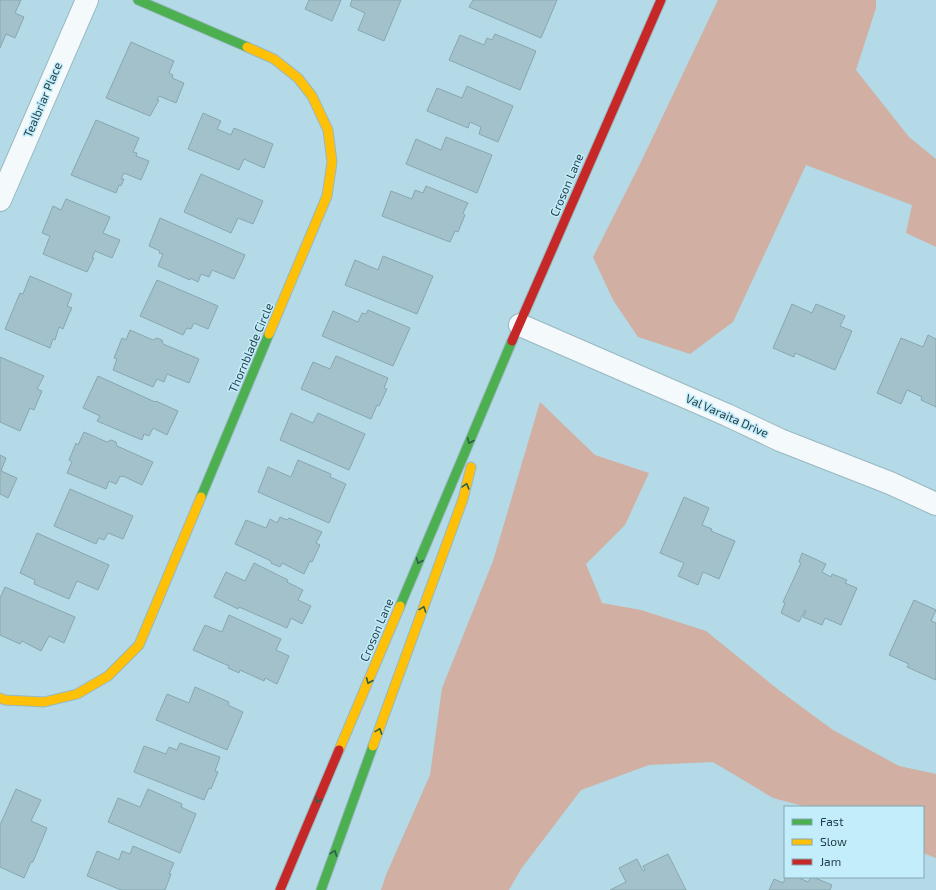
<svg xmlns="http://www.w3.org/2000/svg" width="936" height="890" viewBox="0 0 936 890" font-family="'Exo 2',sans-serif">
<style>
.green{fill:#d1afa2}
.building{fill:#a2c1cb;stroke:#88a7b0}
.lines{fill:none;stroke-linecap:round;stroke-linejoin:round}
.street-casing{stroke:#99b8c2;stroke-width:24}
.fast-casing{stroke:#99b8c2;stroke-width:11}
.slow-casing{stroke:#99b8c2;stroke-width:11}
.jam-casing{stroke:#99b8c2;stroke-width:11}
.street{stroke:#f4f9fb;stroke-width:22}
.fast{stroke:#4caf50;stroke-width:9}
.slow{stroke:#ffc107;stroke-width:9}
.jam{stroke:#c62828;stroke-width:9}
.oneway{stroke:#2c5f49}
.labels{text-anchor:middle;stroke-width:3;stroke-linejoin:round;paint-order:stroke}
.street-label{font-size:12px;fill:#1f3d46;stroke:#c4edfb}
</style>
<rect width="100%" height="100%" fill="#b3dae6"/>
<!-- green -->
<path class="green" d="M718 0H876V8L856 70 909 137 936 159V247L906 233 912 205 806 165 733 322 690 354 638 337 613 300 593 257 640 164Z
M540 402 595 455 649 473 625 525 586 564 602 603 641 610 706 631 780 691 833 730 899 766 936 774V858L923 853V807H807L773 798 713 762 649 765 581 790 521 869 509 890H381L386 875 430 775 442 688 493 561Z"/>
<!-- building -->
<path class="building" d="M0 0H21L15 13 24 17 15 38 6 34 0 48Z
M309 0H341L332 21 305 9Z
M352 0H401L384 41 358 30 365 13 350 6Z
M473 0H557L541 38 469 7Z
M495 34 536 51 520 90 449 60 460 35 484 45 487 38 492 40Z
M131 42 174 61 169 73 173 75 172 78 184 83 176 103 159 96 157 100H159L150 116 106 98Z
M467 86 513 106 498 142 479 134 481 127 470 122 468 128 427 111 437 88 462 98Z
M203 113 221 121 217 129 231 135 234 128 273 144 264 168 244 159 239 170 188 149Z
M96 120 139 138 133 152 137 153 136 156 149 161 141 180 124 173 121 179H124L121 186 119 185 116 193 71 175Z
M446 137 492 155 477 193 406 164 416 139 441 150Z
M201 174 263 201 253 224 238 218 231 233 184 212Z
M426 186 468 203 463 213 465 215 458 232 455 231 450 242 382 216 391 191 412 199 415 190 423 193Z
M66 199 110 217 103 233 120 240 112 258 95 251 92 258H94L87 272 43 254 50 236 42 233 53 206 61 210Z
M160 218 245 255 234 279 212 270 209 277 201 274 198 282 190 278V280L158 266 163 254 159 253 160 251 149 246Z
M383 256 433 276 417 314 345 285 355 260 378 270Z
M30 276 72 294 67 306 72 308 69 314 63 329 59 327 55 340 53 339 50 348 5 329 20 293 23 294Z
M157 280 218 306 208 329 194 323 191 329 187 328 183 335 140 316Z
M792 304 812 313 816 304 845 316 840 326 852 331 835 370 795 353 794 357 773 348Z
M368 310 410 328 393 366 322 336 333 311 358 322 362 313 366 314Z
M130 330 153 340 157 338 162 340 163 344 199 359 189 383 167 374 164 382 157 379 153 387 113 370 117 359 114 358 122 338 126 340Z
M928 335 936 339V407L921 400 922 397 907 390 901 404 877 393 901 338 923 347Z
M336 356 388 378 384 388 387 389 379 406 377 405 371 419 301 389 313 362 330 369Z
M0 357 44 376 37 389 42 391 34 410 30 408 20 431 0 422Z
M98 376 155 402 156 401 178 411 167 435 153 428 149 436 144 434 142 440 97 421 100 416 83 408Z
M291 413 313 423 318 413 365 434 349 470 280 440Z
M84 432 107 442 111 440 116 442 117 446 153 462 142 485 123 476 122 477 120 476 116 484 109 481 106 489 67 473 72 462 69 460 76 443 78 445Z
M0 455 6 458 1 471 17 478 8 498 0 494Z
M298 460 331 474 330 477 346 484 329 523 258 492 268 467 291 477Z
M70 489 133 516 123 539 108 533 104 540 99 538 96 544 54 526Z
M684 497 709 508 702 525 712 529 711 531 735 541 719 579 703 572 698 585 678 576 684 563 660 553Z
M280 517 287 520 289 518 322 532 316 543 320 545 312 562 310 561 304 574 282 563 280 567 271 563V561L235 544 246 520 266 528 270 519 277 523Z
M37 533 109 565 98 590 77 581 69 599 34 584 35 580 20 573Z
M802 553 826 564 822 572 831 577 832 574 847 580 845 583 857 588 841 625 825 618 822 625 803 617 806 611 805 610 799 622 781 613 785 603 783 602 801 563 799 562Z
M254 563 288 580 287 582 303 590 298 600 311 606 302 624 291 618 287 628 239 607 238 609 214 597 226 572 245 581Z
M5 587 75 617 64 643 49 636 41 651 22 641 20 644 0 635V598Z
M914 600 936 610 931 621 936 623V680L907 667 909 664 889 655Z
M229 615 281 639 276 650 289 656 277 684 265 678 264 681 240 670 239 673 228 668 229 666 193 650 205 625 222 632Z
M195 687 229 702 228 705 243 712 227 750 156 720 167 694 189 703Z
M180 743 220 757 215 771 218 772 211 789 209 788 204 800 134 772 144 746 166 754 169 747 177 750Z
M16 789 41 800 31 821 47 828 33 862H31L24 878 0 867V825Z
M148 789 182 804 181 807 196 814 180 853 108 822 118 798 140 807Z
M133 846 174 863 169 874H171L165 890H121L87 876 97 851 119 860 122 851 130 854Z
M668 854 686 890H610L626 882 619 868 637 859 643 871 645 870 643 866Z
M786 877H797L808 882 811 877H813L832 885 830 890H769L774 879 783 883Z"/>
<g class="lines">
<!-- street casing -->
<g class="street-casing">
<path id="street" d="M0 200 87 0
M520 325 727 415 780 440 890 483 936 504"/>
</g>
<!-- fast casing -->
<g class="fast-casing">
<path id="fast" d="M138 0 247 47
M201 497 269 334
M400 606 512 341
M321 890 373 746"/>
</g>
<!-- slow casing -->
<g class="slow-casing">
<path id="slow" d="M247 47 274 59 298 78 312 96 328 130 332 162 327 196 269 334
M0 698 5 700 44 702 77 694 108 676 139 645 201 497
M373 746 463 499 471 467
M339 750 400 606"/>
</g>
<!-- jam casing -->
<g class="jam-casing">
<path id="jam" d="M512 341 661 0
M280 890 339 750"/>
</g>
<!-- street -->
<use href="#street" class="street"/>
<!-- fast -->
<use href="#fast" class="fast"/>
<!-- slow -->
<use href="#slow" class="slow"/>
<!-- jam -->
<use href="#jam" class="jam"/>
</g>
<!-- one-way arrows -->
<defs><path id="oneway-chevron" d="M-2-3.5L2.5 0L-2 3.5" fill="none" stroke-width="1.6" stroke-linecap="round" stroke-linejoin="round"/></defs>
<g class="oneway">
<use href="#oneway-chevron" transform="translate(470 441) rotate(113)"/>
<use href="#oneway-chevron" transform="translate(466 486) rotate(-74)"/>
<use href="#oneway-chevron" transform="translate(419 561) rotate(113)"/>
<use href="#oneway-chevron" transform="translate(423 609) rotate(-70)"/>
<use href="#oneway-chevron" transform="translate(369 681) rotate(113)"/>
<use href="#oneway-chevron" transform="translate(379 731) rotate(-70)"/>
<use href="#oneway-chevron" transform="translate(318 800) rotate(113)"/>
<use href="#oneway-chevron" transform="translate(334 853) rotate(-70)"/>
</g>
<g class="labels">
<!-- street labels -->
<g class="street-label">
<text transform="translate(43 100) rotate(-67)" y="4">Tealbriar Place</text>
<text transform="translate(567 185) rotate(-67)" y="4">Croson Lane</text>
<text transform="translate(251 348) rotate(-67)" y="4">Thornblade Circle</text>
<text transform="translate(727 416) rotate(24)" y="4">Val Varaita Drive</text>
<text transform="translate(377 630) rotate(-67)" y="4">Croson Lane</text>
</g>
</g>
<!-- legend -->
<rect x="784" y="806" width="140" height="72" fill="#c4edfb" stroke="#82a7b3"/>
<rect x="792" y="819" width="20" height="6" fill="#4caf50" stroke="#82a7b3"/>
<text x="820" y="826" font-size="12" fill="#1f3d46">Fast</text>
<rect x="792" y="839" width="20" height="6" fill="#ffc107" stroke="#82a7b3"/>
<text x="820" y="846" font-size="12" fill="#1f3d46">Slow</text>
<rect x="792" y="859" width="20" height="6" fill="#c62828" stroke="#82a7b3"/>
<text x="820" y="866" font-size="12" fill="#1f3d46">Jam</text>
</svg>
